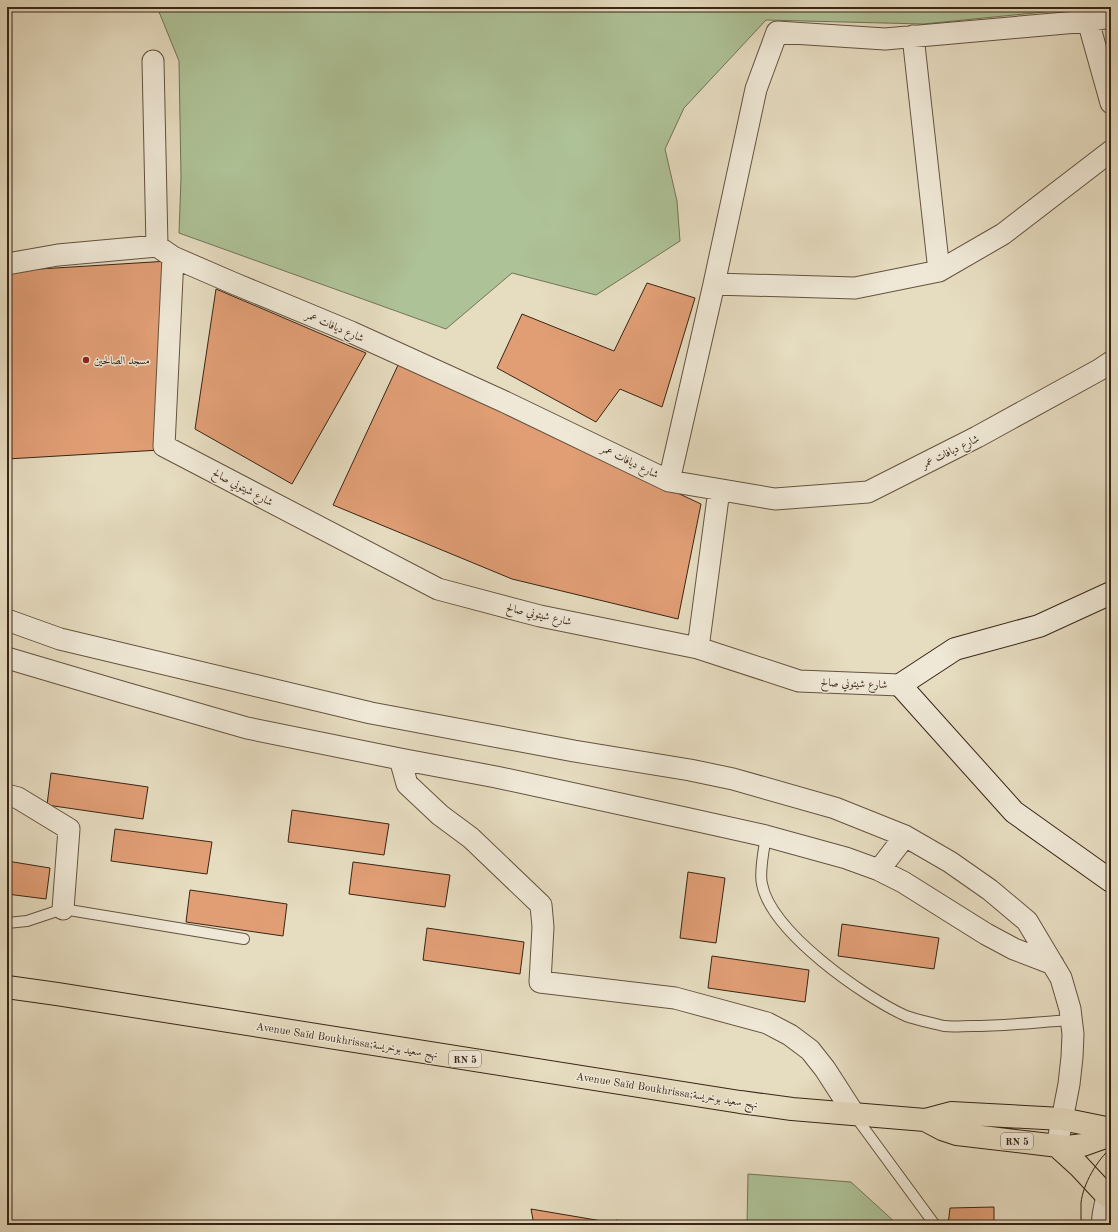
<svg xmlns="http://www.w3.org/2000/svg" width="1118" height="1232" viewBox="0 0 1118 1232" font-family="'Old Standard TT',Amiri,serif">
<style>
.green{fill:#aec297;stroke:#737456}
.building{fill:#e19e75;stroke:#382516}
.lines{fill:none;stroke-linecap:round;stroke-linejoin:round}
.lane-casing{stroke:#645340;stroke-width:12}
.street-casing{stroke:#645340;stroke-width:23}
.secondary-casing{stroke:#382516;stroke-width:24}
.primary-casing{stroke:#382516;stroke-width:24}
.lane{stroke:#efe8d6;stroke-width:10}
.street{stroke:#efe8d6;stroke-width:21}
.secondary{stroke:#efe8d6;stroke-width:22}
.primary{stroke:#e6dcc0;stroke-width:22}
.tram{stroke:#382516;stroke-width:1}
.poi-dot{fill:#8f2418;stroke:#efe8d6;stroke-width:1.5}
.labels{text-anchor:middle;stroke-width:3;stroke-linejoin:round;paint-order:stroke}
.shield{fill:#efe8d6;stroke:#6f6050;stroke-width:1}
.shield-label{font-size:10px;font-weight:bold;fill:#382516}
.street-label{font-size:11px;fill:#382516;stroke:#efe8d6}
.poi-label{font-size:11px;fill:#382516;stroke:#efe8d6;text-anchor:start}
</style>
<rect width="100%" height="100%" fill="#e6dcc0"/>
<filter id="stains"><feTurbulence type="fractalNoise" baseFrequency=".005" numOctaves="4"/><feColorMatrix values="0 0 0 0 .2 0 0 0 0 .09 0 0 0 0 .02 0 0 0 .5 -.17"/></filter>
<radialGradient id="worn" r=".72"><stop offset=".6" stop-color="#630" stop-opacity="0"/><stop offset="1" stop-color="#630" stop-opacity=".3"/></radialGradient>
<!-- green -->
<path class="green" d="M157 7H1095L923 24 766 20 684 108 665 149 677 201 680 241 596 295 512 273 446 329 179 233 181 178 179 61Z
M748 1174 851 1182 898 1225H747Z"/>
<!-- building -->
<path class="building" d="M169 261 160 450 7 459V271Z
M647 283 695 298 662 407 620 389 596 422 497 368 522 314 614 351Z
M216 289 366 353 292 484 195 429Z
M399 363 701 504 678 619 512 579 333 505Z
M51 773 148 787 143 819 47 805Z
M292 810 389 824 384 855 288 842Z
M115 829 212 842 207 874 111 861Z
M7 861 50 868 46 899 7 894Z
M353 862 450 875 445 907 349 894Z
M688 872 725 878 716 943 680 938Z
M190 890 287 904 283 936 186 922Z
M842 924 939 938 934 969 838 956Z
M427 928 524 942 520 974 423 960Z
M712 956 809 970 805 1002 708 988Z
M994 1207V1224L948 1225 950 1208Z
M531 1209 602 1221 600 1225H534Z
M616 1220 636 1225H616Z"/>
<g class="lines">
<!-- lane casing -->
<g class="lane-casing">
<path id="lane" d="M766 836C764 849 759 872 762 884 771 932 864 997 906 1016 917 1020 933 1023 944 1026 953 1027 963 1026 972 1026 1005 1026 1038 1022 1071 1020
M7 923 27 921 63 909 244 939
M855 1116 935 1225"/>
</g>
<!-- street casing -->
<g class="street-casing">
<path id="street" d="M1088 21 1111 103
M913 36 939 271
M153 61 157 246
M173 257 164 446 438 589 540 616 698 648 799 681 900 685
M7 264 58 255 157 246 173 257 233 283 351 332 505 402 669 481 775 499 868 492 977 437 1099 370 1111 362
M714 284 855 288 939 271 1003 234 1111 151
M669 481 714 284 756 89 777 32 885 39 1088 21 1111 17
M7 620 60 639 371 713 574 751 690 770 733 779 835 808 905 836 950 862 990 890 1027 921 1061 978 1070 1009 1073 1034 1072 1057 1069 1084 1057 1146
M698 648 719 490
M7 658 122 692 247 728 400 759 407 784 440 815 471 838 541 905 543 927 540 982 675 998 767 1023 790 1035 810 1050 825 1069 854 1114
M400 759 496 777 685 818 766 836 846 858 879 870 903 882 986 934 1014 949 1053 964
M7 795 18 798 69 829 63 909
M879 870 905 836
M1102 1225C1103 1212 1105 1200 1111 1188"/>
</g>
<!-- secondary casing -->
<g class="secondary-casing">
<path id="secondary" d="M1111 593 1039 626 955 649 900 685 1014 812 1111 881"/>
</g>
<!-- primary casing -->
<g class="primary-casing">
<path id="primary" d="M7 987 57 994 740 1102 792 1109 925 1120 951 1113 1062 1119 1111 1129
M925 1120 942 1129 957 1134 1067 1147 1083 1145 1111 1135
M1057 1146 1079 1166 1107 1196"/>
</g>
<!-- lane -->
<use href="#lane" class="lane"/>
<!-- street -->
<use href="#street" class="street"/>
<!-- secondary -->
<use href="#secondary" class="secondary"/>
<!-- primary -->
<use href="#primary" class="primary"/>
<!-- tram -->
<path class="tram" d="M1081 1225C1081 1218 1081 1210 1081 1203 1083 1184 1097 1160 1111 1148"/>
</g>
<!-- markers -->
<circle class="poi-dot" cx="86" cy="360" r="4"/>
<g class="labels">
<!-- shield labels -->
<g class="shield">
<rect x="449" y="1051" width="32" height="16" rx="3"/>
<rect x="1001" y="1133" width="32" height="16" rx="3"/>
</g>
<g class="shield-label">
<text x="465" y="1063">RN 5</text>
<text x="1017" y="1145">RN 5</text>
</g>
<!-- street labels -->
<g class="street-label">
<text transform="translate(335 326) rotate(23)" y="4">شارع ديافات عمر</text>
<text transform="translate(950 451) rotate(-26)" y="4">شارع ديافات عمر</text>
<text transform="translate(630 461) rotate(26)" y="4">شارع ديافات عمر</text>
<text transform="translate(243 487) rotate(28)" y="4">شارع شيتوني صالح</text>
<text transform="translate(539 614) rotate(13)" y="4">شارع شيتوني صالح</text>
<text transform="translate(854 683) rotate(2)" y="4">شارع شيتوني صالح</text>
<text transform="translate(347 1040) rotate(9)" y="4">Avenue Saïd Boukhrissa;نهج سعيد بوخريسة</text>
<text transform="translate(667 1090) rotate(9)" y="4">Avenue Saïd Boukhrissa;نهج سعيد بوخريسة</text>
</g>
<!-- poi labels -->
<g class="poi-label">
<text x="94" y="364">مسجد الصالحين</text>
</g>
</g>
<!-- margin -->
<rect width="1118" height="1232" fill="none" stroke="#e6dcc0" stroke-width="24"/>
<rect x="8" y="8" width="1102" height="1216" fill="none" stroke="#382516" stroke-width="2"/>
<rect x="12" y="12" width="1094" height="1208" fill="none" stroke="#382516"/>
<rect width="100%" height="100%" filter="url(#stains)"/>
<rect width="100%" height="100%" fill="url(#worn)"/>
</svg>
